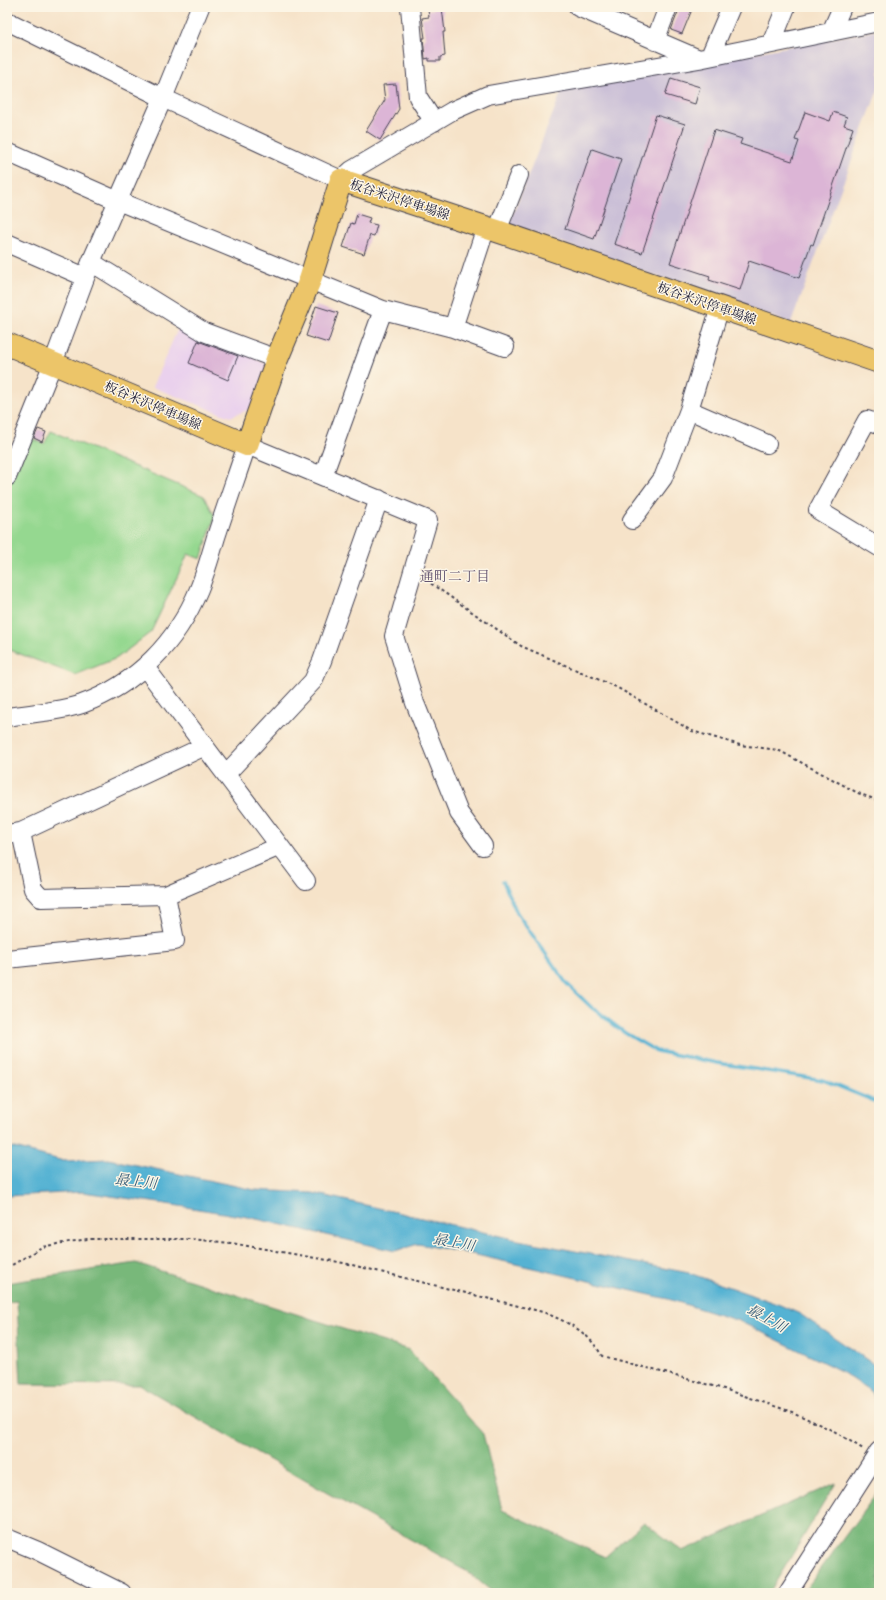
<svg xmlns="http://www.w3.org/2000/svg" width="886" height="1600" viewBox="0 0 886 1600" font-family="'Gentium Book Plus','Noto Serif JP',serif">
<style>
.built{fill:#ead1ed}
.industrial{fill:#cabfd7}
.green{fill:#95d890;stroke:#5c7d66}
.forest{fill:#78b87a;stroke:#4d6d5a}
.water{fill:#55b2d3;stroke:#3c6a87}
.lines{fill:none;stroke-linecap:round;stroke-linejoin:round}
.stream{stroke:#55b2d3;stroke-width:3.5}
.building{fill:#dcb5d6}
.minor-casing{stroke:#423f50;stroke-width:20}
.major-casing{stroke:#423f50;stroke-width:24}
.path{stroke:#423f50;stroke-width:2;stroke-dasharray:3 3;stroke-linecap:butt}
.minor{stroke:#fff;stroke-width:18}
.major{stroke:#ecc569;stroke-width:22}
.labels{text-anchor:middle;stroke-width:3;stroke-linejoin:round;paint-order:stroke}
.street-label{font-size:13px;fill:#22223b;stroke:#fcf5e5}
.neighbourhood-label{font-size:14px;fill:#635571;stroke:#fcf5e5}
.water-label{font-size:14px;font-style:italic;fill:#365c78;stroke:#fcf5e5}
</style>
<rect width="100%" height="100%" fill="#fcf5e5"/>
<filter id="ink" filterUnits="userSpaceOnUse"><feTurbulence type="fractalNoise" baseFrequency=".025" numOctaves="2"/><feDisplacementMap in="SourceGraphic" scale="8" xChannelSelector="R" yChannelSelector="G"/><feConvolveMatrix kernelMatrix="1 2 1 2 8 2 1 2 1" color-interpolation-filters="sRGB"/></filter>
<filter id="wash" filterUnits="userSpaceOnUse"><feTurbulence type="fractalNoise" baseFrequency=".012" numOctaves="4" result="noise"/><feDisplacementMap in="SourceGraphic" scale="16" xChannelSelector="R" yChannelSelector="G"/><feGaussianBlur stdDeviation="0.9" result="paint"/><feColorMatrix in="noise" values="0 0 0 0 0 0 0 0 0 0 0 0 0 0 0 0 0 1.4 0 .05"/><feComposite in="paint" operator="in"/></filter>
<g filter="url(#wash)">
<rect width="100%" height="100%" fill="#f6e3c9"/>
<!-- built -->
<path class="built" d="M181 322 270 366 253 408 230 417 152 387Z"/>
<!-- industrial -->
<path class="industrial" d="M879 30V87L791 323 509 224 563 88Z"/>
<!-- green -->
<path class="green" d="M51 431 204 496 215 516 201 559 188 554 151 632 117 658 75 675 7 649V490L29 437 44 444Z"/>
<!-- forest -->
<path class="forest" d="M136 1263 409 1350 483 1434 502 1510 605 1557 644 1522 682 1551 836 1483 769 1593H494L464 1569 320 1489 140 1385 21 1384 17 1301 7 1302V1283Z
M879 1490V1593H803Z"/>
<!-- water -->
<path class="water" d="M7 1146 64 1161 108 1159 255 1190 313 1193 513 1239 689 1273 780 1305 800 1314 879 1368V1411L872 1392 839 1370 739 1321 668 1299 472 1254 418 1244 395 1251 248 1217 173 1205 83 1192 7 1196Z"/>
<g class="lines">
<!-- stream -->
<path class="stream" d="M503 881 517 913 566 983 591 1007 625 1033 656 1051 717 1063 823 1080 879 1103"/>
</g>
<g id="blocks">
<!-- building -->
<path class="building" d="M680 7H693L682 34 671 30Z
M442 8 445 32H443L445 56 440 57V61H429V58L425 59 423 38H425L422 18 429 17 428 10Z
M671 78 700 87 695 104 665 95Z
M396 84 399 109 380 140 366 131 385 100 383 85Z
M805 112 830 121 833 112 847 117 844 125 853 128 813 245 811 244 799 278 749 261 740 290 709 280 710 276 670 263 714 130 742 139 740 144 792 161 799 141 795 140Z
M656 115 685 124 642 253 614 244Z
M592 149 621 159 594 239 565 229Z
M357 214 370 218 368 223 377 225 374 236 370 235 364 254 343 247 351 223 354 224Z
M316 306 338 313 328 343 306 336Z
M198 341 238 356 228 380 189 363Z
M38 429 46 432 42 442 34 438Z"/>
</g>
</g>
<g filter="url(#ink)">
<use href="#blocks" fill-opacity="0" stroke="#423f50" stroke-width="1"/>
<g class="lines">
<!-- minor casing -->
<g class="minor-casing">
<path id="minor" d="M410 7 418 97 434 122
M578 7 699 59
M7 21 163 98 341 180 352 170 452 111 488 95 699 59 879 22
M831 32 842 7
M655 41 668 7
M771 44 786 7
M710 56 731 7
M7 152 118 201 383 310 453 328 505 347
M497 231 519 175
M7 243 85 277
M91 262 204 332 277 359
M453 328 486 227
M689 410 767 444
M879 424 867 420 818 510 879 547
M323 476 383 310
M7 477 53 363 91 262 163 98 200 7
M632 520 663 478 689 410 720 307
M145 667 306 881
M7 717C31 713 58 712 82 704 137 684 177 642 199 589 206 572 211 554 216 537 226 506 237 475 247 445L428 520 394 636 415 703 459 813 483 846
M226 774 313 681 322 661 379 499
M21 832 33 889 41 898 166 895 280 846
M7 834 21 832 205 746
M7 959 175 941 166 895
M7 1538 38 1551 122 1593
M788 1593 879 1451"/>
</g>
<!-- major casing -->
<g class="major-casing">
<path id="major" d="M7 344 247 445 277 359 310 280 341 180 497 231 879 362"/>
</g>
<!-- path -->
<path class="path" d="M426 580 521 646 616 687 692 731 740 745 778 750 858 793 879 801
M7 1268 42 1247 57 1244 87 1239H191L231 1243 344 1263 543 1312C569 1323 588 1331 602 1356L724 1389 792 1412 834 1431 863 1449"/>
<!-- minor -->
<use href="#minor" class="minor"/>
<!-- major -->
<use href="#major" class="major"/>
</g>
</g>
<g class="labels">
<!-- street labels -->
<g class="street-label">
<text transform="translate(400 199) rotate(18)" y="5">板谷米沢停車場線</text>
<text transform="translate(707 303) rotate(19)" y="5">板谷米沢停車場線</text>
<text transform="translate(153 405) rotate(23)" y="5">板谷米沢停車場線</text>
</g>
<!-- neighbourhood labels -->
<g class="neighbourhood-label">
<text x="455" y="581">通町二丁目</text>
</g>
<!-- water labels -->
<g class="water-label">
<text transform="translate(136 1181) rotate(6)" y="5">最上川</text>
<text transform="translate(454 1242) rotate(10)" y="5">最上川</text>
<text transform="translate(767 1318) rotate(29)" y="5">最上川</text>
</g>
</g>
<!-- margin -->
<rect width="886" height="1600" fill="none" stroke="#fcf5e5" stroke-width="24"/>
</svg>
